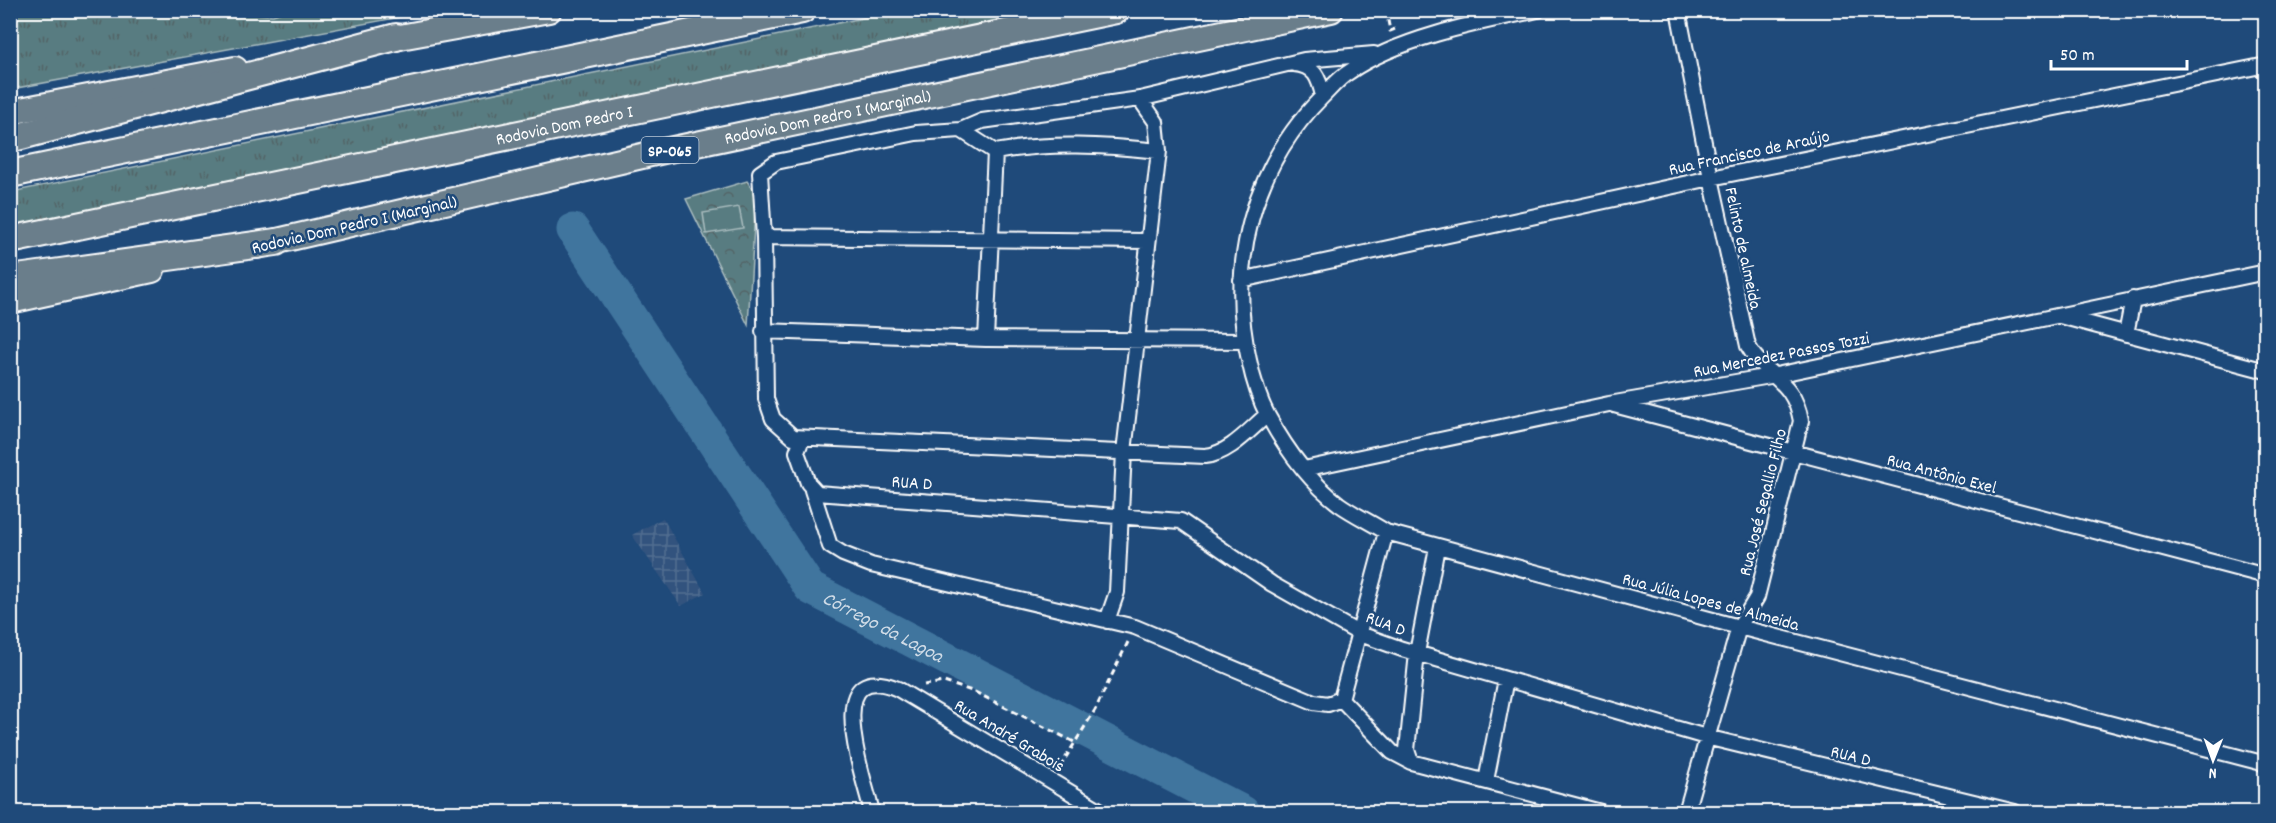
<svg xmlns="http://www.w3.org/2000/svg" width="2276" height="823" viewBox="0 0 2276 823" font-family="Dekko,sans-serif">
<style>
.industrial{fill:url(#industrial-grid)}
.grass{fill:url(#grass-tufts);stroke:#acbec0;stroke-width:1.5}
.park{fill:url(#park-crowns);stroke:#acbec0;stroke-width:1.5}
.garden{fill:#597c81;stroke:#acbec0;stroke-width:1.5}
.lines{fill:none;stroke-linecap:round;stroke-linejoin:round}
.river{stroke:#41759e;stroke-width:33}
.minor-casing{stroke:#fff;stroke-width:18}
.trunk-casing{stroke:#fff;stroke-width:28}
.motorway-casing{stroke:#fff;stroke-width:30}
.path{stroke:#fff;stroke-width:3;stroke-dasharray:6 4.5;stroke-linecap:butt}
.minor{stroke:#1f4a7a;stroke-width:14}
.trunk{stroke:#6b7e8b;stroke-width:24}
.motorway{stroke:#6b7e8b;stroke-width:26}
.labels{text-anchor:middle;stroke-width:5;stroke-linejoin:round;paint-order:stroke}
.shield{fill:#1f4a7a;stroke:#bcc9d7;stroke-width:1.5}
.shield-label{font-size:16px;font-weight:bold;fill:#fff}
.street-label{font-size:18px;fill:#fff;stroke:#1f4a7a}
.water-label{font-size:20px;font-style:italic;fill:#d0dce7;stroke:#1f4a7a}
</style>
<defs>
<pattern id="industrial-grid" width="8" height="8" patternUnits="userSpaceOnUse" patternTransform="scale(1.5)"><rect width="8" height="8" fill="#33537e"/><path d="M0 4h8M4 0v8" fill="none" stroke="#526d91"/></pattern>
<pattern id="grass-tufts" width="24" height="20" patternUnits="userSpaceOnUse" patternTransform="scale(1.5)"><rect width="24" height="20" fill="#597c81"/><path d="M3 7l-1-3M5 7V3M7 7l1-3M15 17l-1-3M17 17v-4M19 17l1-3" fill="none" stroke="#526466"/></pattern>
<pattern id="park-crowns" width="20" height="18" patternUnits="userSpaceOnUse" patternTransform="scale(1.5)"><rect width="20" height="18" fill="#597c81"/><path d="M2 6a3 3 0 1 1 6 0M12 15a3 3 0 1 1 6 0" fill="none" stroke="#526466"/></pattern>
</defs>
<rect width="100%" height="100%" fill="#1f4a7a"/>
<filter id="ink" filterUnits="userSpaceOnUse"><feTurbulence type="fractalNoise" baseFrequency=".0167" numOctaves="2"/><feDisplacementMap in="SourceGraphic" scale="12" xChannelSelector="R" yChannelSelector="G"/><feConvolveMatrix kernelMatrix="1 2 1 2 8 2 1 2 1" color-interpolation-filters="sRGB"/></filter>
<g filter="url(#ink)">
<!-- industrial -->
<path class="industrial" d="M663 518 705 593 681 606 632 535Z"/>
<!-- grass -->
<path class="grass" d="M251 10 254 14 273 15 288 10H401V17L11 89V11Z
M897 11H1054L11 226V192Z"/>
<!-- park -->
<path class="park" d="M747 181 756 194 748 325 686 199Z"/>
<!-- garden -->
<path class="garden" d="M739 207 743 228 706 234 703 213Z"/>
<g class="lines">
<!-- river -->
<path class="river" id="s1" d="M573 230 810 588 1243 812"/>
<!-- minor casing -->
<g class="minor-casing">
<path id="minor" d="M1538 10C1480 22 1398 38 1349 72 1339 78 1331 88 1322 97 1253 166 1227 265 1249 360 1253 379 1259 399 1268 416 1285 447 1310 482 1339 504 1353 514 1370 522 1386 532L1739 627 2266 764
M1678 10 1711 178 1748 346C1766 379 1793 377 1801 421L1757 597 1739 627 1686 812
M1294 64C1315 66 1319 78 1323 96
M961 130 995 152C1049 142 1104 145 1159 151
M764 237 1147 241
M1241 280 1711 178 2266 65
M2060 316 2266 371
M763 331 986 339 1245 341
M2126 334 2133 299
M986 339 995 152
M1614 405 2266 576
M1267 415C1249 430 1229 454 1205 456L793 437 773 419 766 399 764 237 760 173 776 162 916 133 961 130 982 121 1140 99 1304 60 1374 54
M802 439 797 452 808 483 817 493 1181 521 1272 584 1360 634 1402 649 1706 737 2015 812
M1304 469 1609 404 1776 375 2266 272
M812 490 830 546 843 554 871 565 1135 627 1314 702 1328 704 1341 699
M1437 547 1417 653 1407 750 1411 762 1601 812
M1107 621 1117 592 1124 452 1159 151 1156 122 1140 99
M1341 699 1386 532
M1341 699 1392 752 1411 762
M1486 781 1506 679
M872 812C864 778 820 656 898 689L1103 812"/>
</g>
<!-- trunk casing -->
<g class="trunk-casing">
<g id="trunk">
<path d="M378 41 549 10"/>
<path d="M10 112 235 69"/>
<path id="s2" d="M256 246 659 152 1331 10"/>
<path d="M10 301 152 270"/>
</g>
</g>
<!-- motorway casing -->
<g class="motorway-casing">
<g id="motorway">
<path d="M10 139 396 37"/>
<path d="M10 174 802 10"/>
<path id="s3" d="M10 240 1116 10"/>
<path d="M10 279 276 242"/>
</g>
</g>
<!-- path -->
<path class="path" d="M1386 10 1390 31 1395 29
M924 685 944 682 975 692 1076 743
M1060 767 1095 710 1128 642"/>
<!-- minor -->
<use href="#minor" class="minor"/>
<!-- trunk -->
<use href="#trunk" class="trunk"/>
<!-- motorway -->
<use href="#motorway" class="motorway"/>
</g>
</g>
<g class="labels">
<!-- shield labels -->
<rect class="shield" x="641.5" y="137" width="57" height="26" rx="4.5"/>
<g class="shield-label">
<text x="670" y="156">SP-065</text>
</g>
<!-- street labels -->
<g class="street-label">
<text dy="6" stroke="none"><textPath href="#s2" startOffset="586">Rodovia Dom Pedro I (Marginal)</textPath></text>
<text dy="6" stroke="none"><textPath href="#s3" startOffset="566">Rodovia Dom Pedro I</textPath></text>
<text transform="translate(1749 152) rotate(-12)" y="6">Rua Francisco de Araújo</text>
<text transform="translate(354 224) rotate(-13)" y="6">Rodovia Dom Pedro I (Marginal)</text>
<text transform="translate(1744 248) rotate(78)" y="6">Felinto de almeida</text>
<text transform="translate(1781 354) rotate(-11)" y="6">Rua Mercedez Passos Tozzi</text>
<text transform="translate(1942 473) rotate(15)" y="6">Rua Antônio Exel</text>
<text transform="translate(912 482) rotate(4)" y="6">RUA D</text>
<text transform="translate(1762 502) rotate(-76)" y="6">Rua José Segallio Filho</text>
<text transform="translate(1711 601) rotate(15)" y="6">Rua Júlia Lopes de Almeida</text>
<text transform="translate(1386 623) rotate(21)" y="6">RUA D</text>
<text transform="translate(1010 735) rotate(31)" y="6">Rua André Grabois</text>
<text transform="translate(1851 755) rotate(14)" y="6">RUA D</text>
</g>
<!-- water labels -->
<g class="water-label">
<text dy="7" stroke="none"><textPath href="#s1" startOffset="512">Córrego da Lagoa</textPath></text>
</g>
</g>
<!-- margin -->
<rect width="2276" height="823" fill="none" stroke="#1f4a7a" stroke-width="36"/>
<rect x="18" y="18" width="2240" height="787" fill="none" stroke="#fff" stroke-width="2" filter="url(#ink)"/>
<!-- north arrow -->
<g transform="translate(2213 760) rotate(181)" stroke="#1f4a7a" stroke-width="4.5" paint-order="stroke">
<path d="M0-4.5L10 22L0 15L-10 22Z" fill="#ffffff"/>
<text y="-9" font-size="16" font-weight="bold" text-anchor="middle" fill="#ffffff">N</text>
</g>
<!-- scale -->
<path d="M2051 60v9h136v-9" fill="none" stroke="#ffffff" stroke-width="3"/>
<text x="2060" y="60" font-size="18" fill="#ffffff" stroke="#1f4a7a" stroke-width="4.5" paint-order="stroke">50 m</text>
</svg>
